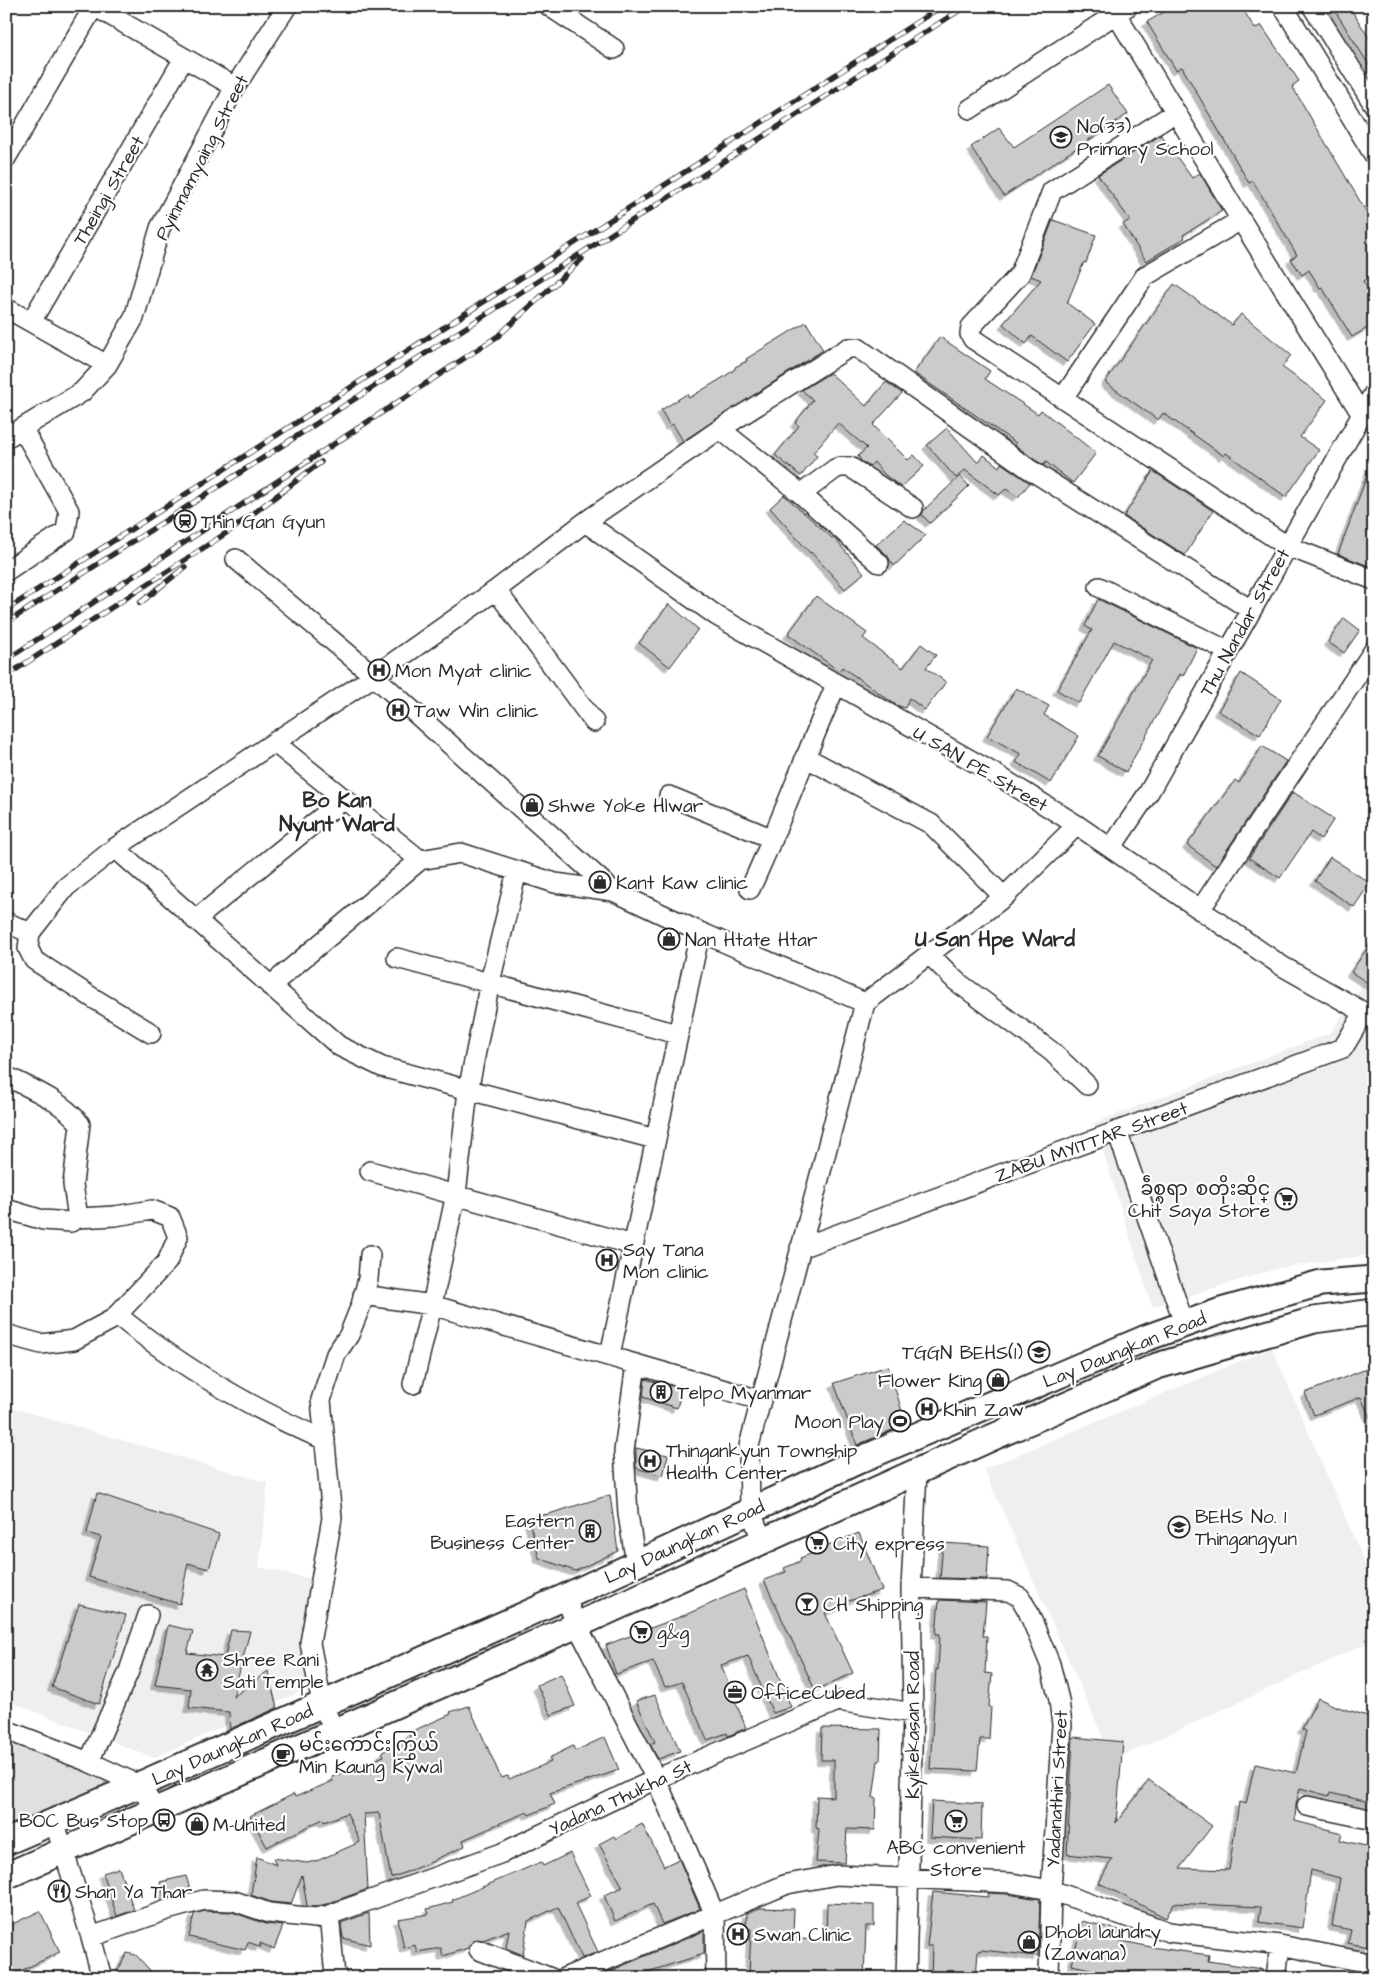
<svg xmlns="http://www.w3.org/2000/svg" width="1380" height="1984" viewBox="0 0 1380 1984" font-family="'Architects Daughter','Noto Sans Myanmar',sans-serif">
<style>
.built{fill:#efefef}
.green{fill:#e0e0e0;stroke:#868686}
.building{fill:#cbcbcb;stroke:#2b2b2b;filter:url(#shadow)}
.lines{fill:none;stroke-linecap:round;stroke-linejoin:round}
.minor-casing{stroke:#2b2b2b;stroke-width:22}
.major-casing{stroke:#2b2b2b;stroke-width:29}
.minor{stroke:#fff;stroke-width:19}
.major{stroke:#fff;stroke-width:25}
.rail-casing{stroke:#2b2b2b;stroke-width:5.5}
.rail{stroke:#fff;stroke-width:4;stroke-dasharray:11;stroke-linecap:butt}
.labels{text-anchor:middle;stroke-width:4.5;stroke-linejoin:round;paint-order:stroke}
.poi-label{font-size:19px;fill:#2b2b2b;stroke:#fff;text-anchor:start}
.street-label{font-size:19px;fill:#2b2b2b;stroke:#fff}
.quarter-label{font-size:21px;font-weight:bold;fill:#2b2b2b;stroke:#fff}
</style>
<defs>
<filter id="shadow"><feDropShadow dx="-4.5" dy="4.5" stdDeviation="0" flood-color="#0004"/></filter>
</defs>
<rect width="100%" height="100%" fill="#fff"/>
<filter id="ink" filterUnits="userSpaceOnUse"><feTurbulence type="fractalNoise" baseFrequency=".02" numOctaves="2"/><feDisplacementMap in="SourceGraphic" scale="10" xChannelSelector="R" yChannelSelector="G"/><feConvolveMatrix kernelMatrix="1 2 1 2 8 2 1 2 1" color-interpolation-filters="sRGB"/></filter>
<g filter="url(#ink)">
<!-- built -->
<path class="built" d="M1362 987 1374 992V1254L1279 1268 1152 1307 1094 1123 1330 1033Z
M1272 1348 1374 1584V1640L1113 1760 984 1469Z
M6 1406 268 1483 259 1567 311 1579 300 1642 310 1687 154 1758 6 1700Z"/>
<!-- green -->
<path class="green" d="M6 1736 106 1781 99 1794 6 1826Z"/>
<!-- building -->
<path class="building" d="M1174 6H1241L1255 29 1261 25 1299 81 1292 86 1367 213 1374 209V274L1363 281 1374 298V324L1352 337 1322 287 1320 288 1309 270 1302 275 1291 259 1297 255 1253 181 1249 183 1182 67 1176 70 1147 22Z
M1332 6H1349L1374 46V73Z
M1108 85 1128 114 1004 196 971 147 999 128 1014 147Z
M1161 135 1192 178 1200 173 1222 211 1183 235 1185 238 1146 261 1123 224 1130 220 1098 175Z
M1053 220 1096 235 1086 263 1084 262 1067 303 1095 324 1067 362 1032 336 1026 344 1003 324 1041 280 1031 276Z
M1174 284 1232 325 1241 314 1291 355 1282 367 1327 400 1300 437 1319 450 1286 497 1226 453 1224 456 1163 413 1158 420 1105 382Z
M806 322 823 350 683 441 673 424 670 426 661 410 687 394 689 398 724 377 735 369V367L747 361 746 359Z
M940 337 990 371 985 379 1038 414 1041 410 1096 453 1073 483 1046 462 1044 465 1035 460 1015 445 1016 443 914 373Z
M830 373 866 406 886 382 902 393 873 425 908 460 914 455 924 466 901 487 885 475 874 462 870 466 862 462 858 456 867 448 838 423 813 453 817 456 801 476 775 455 799 426 795 423 813 400 802 390Z
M947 428 978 463 984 455 999 467 1001 463 1030 483 1018 497 1006 489 999 495 965 470 956 478 927 445Z
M1372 462 1374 463V568L1338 554Z
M1153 471 1213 511 1185 555 1124 516Z
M960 476 969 486 930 523 922 515 924 510Z
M784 495 832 538H834L864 573 845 589 811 552 810 553 770 508Z
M904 520 926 535 894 566 887 555 876 545Z
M816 596 867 633 863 638 903 668 921 644 936 655 926 668 946 682 925 710 909 698 905 708 896 705 842 667 839 671 788 634Z
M1098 599 1197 648 1183 676 1180 674 1126 772 1098 756 1152 660 1114 641 1079 703 1057 690 1092 630 1085 626Z
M669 604 698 629 670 667 639 643Z
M1344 618 1360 630 1344 653 1328 642Z
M1241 673 1281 699 1260 735 1218 711Z
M1016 688 1049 706 1044 715 1079 736 1051 783 1016 762 1021 754 987 736Z
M1262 746 1286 761 1216 866 1187 845 1235 780 1239 783Z
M1293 792 1334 819 1321 839 1311 832 1280 878 1249 858Z
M1330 857 1370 883 1354 907 1315 881Z
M1374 938V987L1351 972Z
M888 1366 906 1424 857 1445 834 1383Z
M1374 1366V1427L1361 1397 1314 1415 1305 1393Z
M645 1379 682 1389 677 1408 643 1397Z
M636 1448 668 1455 663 1476 636 1468Z
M97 1493 219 1534 209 1569 188 1563 180 1604 89 1577 101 1537 87 1533Z
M610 1495 618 1551 575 1571 539 1558 528 1517 549 1514Z
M859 1533 882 1590 840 1604 842 1607 825 1613 853 1673 815 1690 764 1580 786 1572 784 1568 801 1561 800 1558 821 1550 820 1548Z
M943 1543 989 1546 987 1579 940 1578Z
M744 1589 791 1707 773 1713 748 1656 721 1665 746 1728 728 1736 727 1733 707 1740 682 1682 665 1687 653 1661 616 1674 606 1645 685 1615Z
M939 1600 986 1602 983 1636H987L985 1673 992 1674 989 1707H991L989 1739H980L977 1771 930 1769 936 1669 938 1670 940 1634H936Z
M79 1604 126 1615 99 1704 52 1687Z
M168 1625 193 1631 187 1653 225 1657 231 1630 250 1631 233 1697 268 1671 277 1708 230 1729 229 1712 189 1708 191 1689 155 1685Z
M561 1674 575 1706 551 1715 537 1685Z
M655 1695 680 1751 658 1759 650 1744 655 1742 636 1701Z
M1318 1698 1335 1706 1374 1718V1803L1330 1793 1329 1796 1300 1788 1296 1804 1295 1821 1342 1833 1340 1840 1374 1848V1919L1368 1947 1348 1943 1351 1930 1332 1926 1340 1878 1311 1870 1303 1928 1259 1922 1261 1907 1174 1903 1166 1918 1099 1883 1112 1859 1067 1854 1073 1737 1123 1742 1116 1823 1149 1780 1212 1826 1180 1868 1229 1870 1239 1802 1246 1804 1255 1764 1296 1773 1306 1731 1302 1729Z
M469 1706 501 1778 508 1776 509 1779 551 1762 549 1758 573 1746 575 1751 605 1737 619 1770 550 1793 555 1804 529 1815 527 1812 493 1826V1827L463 1840 465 1846 436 1859V1860L391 1878 379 1813 364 1814 368 1889 326 1904 314 1907 307 1906 302 1875 291 1904 271 1902 251 1895 257 1857 276 1865 273 1858 307 1863 319 1860 360 1842 347 1813 324 1822 323 1819 267 1847 250 1816 294 1794 295 1797 333 1781 332 1777 384 1756 382 1752 411 1738 408 1733 451 1714 450 1712Z
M822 1728 881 1729 880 1761H878L873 1798H876L875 1830 847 1829 845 1863 816 1862 819 1829 816 1828 817 1796 834 1797V1760H821Z
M932 1801 982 1804 981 1840 930 1837Z
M642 1824 664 1866 679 1859 700 1909 662 1924 653 1904 615 1921 604 1895 623 1887 599 1844 614 1836 616 1839Z
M570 1853 591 1896 575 1903 598 1952 582 1958 558 1907 528 1921 523 1955 506 1948 509 1930 483 1940 477 1939 472 1942 468 1948 443 1956 441 1948 417 1952 415 1945 404 1948 398 1919 429 1914 427 1909 453 1902 452 1900 541 1862 543 1866Z
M119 1868 134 1910 117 1916 103 1873Z
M186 1876 191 1892 165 1899 160 1882Z
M933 1892 988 1897V1893L1006 1894 1040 1899 1038 1956 981 1950 978 1951 976 1978H931L932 1946H927Z
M827 1903 874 1905V1926H866L864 1978H749L751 1929H746L747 1913 760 1908 794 1909 793 1935H798V1939L826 1940Z
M40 1911 60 1952 6 1978V1927Z
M205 1911 232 1912 266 1924 283 1926 274 1949 260 1943 261 1947 248 1942 245 1950 189 1937 194 1914Z
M369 1913 370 1945 343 1938 341 1923Z
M1082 1921 1119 1930 1117 1940 1151 1947 1209 1955 1208 1961 1263 1969 1262 1978H1115L1116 1975 1072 1965Z
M704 1931V1954L628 1978H594Z
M127 1953 136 1955 157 1978H128L117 1972Z"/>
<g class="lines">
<!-- minor casing -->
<g class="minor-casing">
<path id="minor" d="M549 6 614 49
M1283 6 1374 155
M1312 6 1374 105
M1116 14 1241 220 1362 415
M970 109 1128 6
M1176 112 1052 191 1020 274 971 327 970 334 973 339 1287 546 1374 580
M6 158 94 6 235 87
M6 308 107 365
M31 322 184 58
M1063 398 1145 276 1241 220
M720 429 801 494 835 469 840 467H850L913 508
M6 438 82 392 107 365 134 318 160 228 235 87 287 6
M801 494 879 563
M585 522 717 616 997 775 1077 825 1282 966 1374 1018
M236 559 374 676 613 891 700 932 865 1003
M6 571 66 531 69 511 22 428
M1099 587 1228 651
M496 590 594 722
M275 743 420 860
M805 757 931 824 1004 897
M669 796 773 839
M115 848 339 1046 382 1067 655 1139
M1111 848 1149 792 1374 393
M750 889C781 823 806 753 836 685
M1200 910 1374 650
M195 920 344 799
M6 922 30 933 66 887 115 848 374 676 496 590 585 522 720 429 848 348H858L1029 469 1251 610
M30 933 28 948 34 960 93 998 151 1033
M929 954 956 981 1051 1051 1087 1085
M397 958 677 1034
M270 986 420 860 461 853 555 883 613 891
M865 1003 1004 897 1077 825
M6 1076C32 1089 62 1101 80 1124L73 1184 78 1218
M1117 1131 1184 1323
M370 1171 633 1245
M6 1209 43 1220 71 1222 78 1218 115 1216 152 1210 170 1217 178 1237 167 1262 113 1319 74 1340 41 1344 12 1336 6 1333
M800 1248 1343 1048 1364 1013
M363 1295 432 1305 760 1400
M117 1315C180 1366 250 1408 325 1440
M610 1355 700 932
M636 1364 624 1451 628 1514 636 1564
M413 1384 432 1305 456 1194 468 1091 490 982 517 871
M763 1542 750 1510 749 1446 865 1003
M911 1588 1008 1591 1020 1597 1028 1611 1050 1664 1059 1700 1062 1725 1051 1890 1049 1978
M565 1597 577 1625 656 1779 715 1915 716 1978
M6 1730 89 1762 139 1785 157 1811
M335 1732 322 1704 310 1643 332 1518 321 1400 336 1354 349 1335 361 1305 368 1279 370 1255
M89 1762 129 1671 148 1615
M1307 1806 1374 1820
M54 1821 91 1937 102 1978
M329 1915 335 1976 338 1978
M91 1937 167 1910 204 1900 234 1901 269 1913 315 1918 329 1915 502 1853 656 1779 838 1701 913 1713
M479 1950 551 1978
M564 1978 787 1884 837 1875 1011 1883 1051 1890 1169 1932 1280 1945 1374 1964
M906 1978 913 1713 911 1588 917 1472
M1276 1978 1280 1945"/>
</g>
<!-- major casing -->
<g class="major-casing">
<path id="major" d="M6 1842 139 1785 565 1597 862 1459 1146 1338 1221 1311 1321 1283 1374 1279
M6 1876 577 1625 991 1438 1157 1366 1314 1320 1374 1312"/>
</g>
<!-- minor -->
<use href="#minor" class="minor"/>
<!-- major -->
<use href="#major" class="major"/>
<!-- rail casing -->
<g class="rail-casing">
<path id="rail" d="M140 603 185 567
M6 610 942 6
M6 623 966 6
M6 660 498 336 582 259
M6 676 234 528 321 462"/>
</g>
<!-- rail -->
<use href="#rail" class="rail"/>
</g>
</g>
<!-- icons -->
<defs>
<g id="school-ring" transform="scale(1.125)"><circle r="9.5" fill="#fff" stroke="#2b2b2b" stroke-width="1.5"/><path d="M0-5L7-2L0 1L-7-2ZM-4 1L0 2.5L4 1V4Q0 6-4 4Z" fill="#2b2b2b"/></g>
<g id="station-ring" transform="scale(1.125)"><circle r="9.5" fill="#fff" stroke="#2b2b2b" stroke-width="1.5"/><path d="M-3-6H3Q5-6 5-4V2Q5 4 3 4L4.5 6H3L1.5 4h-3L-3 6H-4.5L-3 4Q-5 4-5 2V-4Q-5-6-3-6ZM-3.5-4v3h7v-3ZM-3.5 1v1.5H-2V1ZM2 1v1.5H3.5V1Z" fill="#2b2b2b"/></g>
<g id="hospital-ring" transform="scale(1.125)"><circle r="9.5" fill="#fff" stroke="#2b2b2b" stroke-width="1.5"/><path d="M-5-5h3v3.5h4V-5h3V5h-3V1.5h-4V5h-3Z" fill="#2b2b2b"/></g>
<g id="shop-ring" transform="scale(1.125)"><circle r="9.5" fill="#fff" stroke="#2b2b2b" stroke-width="1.5"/><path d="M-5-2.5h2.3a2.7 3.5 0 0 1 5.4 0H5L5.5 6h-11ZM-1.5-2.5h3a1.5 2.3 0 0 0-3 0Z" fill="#2b2b2b"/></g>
<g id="supermarket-ring" transform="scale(1.125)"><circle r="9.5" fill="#fff" stroke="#2b2b2b" stroke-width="1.5"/><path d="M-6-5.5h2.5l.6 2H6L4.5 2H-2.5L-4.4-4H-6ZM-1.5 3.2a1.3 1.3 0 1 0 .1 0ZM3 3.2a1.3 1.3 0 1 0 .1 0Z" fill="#2b2b2b"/></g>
<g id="building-ring" transform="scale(1.125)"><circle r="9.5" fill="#fff" stroke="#2b2b2b" stroke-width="1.5"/><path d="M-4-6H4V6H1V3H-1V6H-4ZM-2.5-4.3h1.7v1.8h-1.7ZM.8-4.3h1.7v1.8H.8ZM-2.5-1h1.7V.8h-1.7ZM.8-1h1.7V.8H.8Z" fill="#2b2b2b"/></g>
<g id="stadium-ring" transform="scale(1.125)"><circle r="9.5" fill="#fff" stroke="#2b2b2b" stroke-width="1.5"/><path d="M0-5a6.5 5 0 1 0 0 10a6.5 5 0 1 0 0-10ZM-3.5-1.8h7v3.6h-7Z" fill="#2b2b2b"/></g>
<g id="bar-ring" transform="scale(1.125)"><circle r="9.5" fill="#fff" stroke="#2b2b2b" stroke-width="1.5"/><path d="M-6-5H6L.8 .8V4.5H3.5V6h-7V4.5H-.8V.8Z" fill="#2b2b2b"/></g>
<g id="temple-ring" transform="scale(1.125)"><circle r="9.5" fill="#fff" stroke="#2b2b2b" stroke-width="1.5"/><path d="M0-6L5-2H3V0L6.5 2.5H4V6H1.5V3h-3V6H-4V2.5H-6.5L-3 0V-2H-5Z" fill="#2b2b2b"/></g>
<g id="office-ring" transform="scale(1.125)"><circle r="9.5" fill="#fff" stroke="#2b2b2b" stroke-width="1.5"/><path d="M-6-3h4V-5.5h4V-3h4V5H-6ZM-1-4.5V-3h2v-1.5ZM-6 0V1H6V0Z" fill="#2b2b2b"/></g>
<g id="cafe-ring" transform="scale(1.125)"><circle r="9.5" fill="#fff" stroke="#2b2b2b" stroke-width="1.5"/><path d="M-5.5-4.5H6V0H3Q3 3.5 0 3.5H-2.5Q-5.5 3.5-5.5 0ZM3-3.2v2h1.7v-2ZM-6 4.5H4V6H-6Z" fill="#2b2b2b"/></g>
<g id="bus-ring" transform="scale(1.125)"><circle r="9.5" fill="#fff" stroke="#2b2b2b" stroke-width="1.5"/><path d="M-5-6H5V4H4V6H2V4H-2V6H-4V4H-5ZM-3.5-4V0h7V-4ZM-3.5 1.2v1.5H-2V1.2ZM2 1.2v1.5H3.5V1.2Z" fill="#2b2b2b"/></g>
<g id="restaurant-ring" transform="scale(1.125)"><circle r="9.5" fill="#fff" stroke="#2b2b2b" stroke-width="1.5"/><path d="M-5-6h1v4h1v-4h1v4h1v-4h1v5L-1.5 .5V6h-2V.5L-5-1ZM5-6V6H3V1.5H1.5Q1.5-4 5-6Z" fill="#2b2b2b"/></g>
</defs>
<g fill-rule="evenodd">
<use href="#school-ring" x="1061" y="137"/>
<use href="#station-ring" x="185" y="521"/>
<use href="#hospital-ring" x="379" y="670"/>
<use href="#hospital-ring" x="398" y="710"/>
<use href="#shop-ring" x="532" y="805"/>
<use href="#shop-ring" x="600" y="882"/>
<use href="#shop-ring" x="669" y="939"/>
<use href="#supermarket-ring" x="1286" y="1199"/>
<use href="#hospital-ring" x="607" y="1260"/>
<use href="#school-ring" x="1039" y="1352"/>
<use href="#shop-ring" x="998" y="1380"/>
<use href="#building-ring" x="661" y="1392"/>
<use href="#hospital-ring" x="927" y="1409"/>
<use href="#stadium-ring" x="900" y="1421"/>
<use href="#hospital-ring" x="650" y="1461"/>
<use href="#school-ring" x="1179" y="1527"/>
<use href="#building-ring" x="590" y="1531"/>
<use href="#supermarket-ring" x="817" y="1543"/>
<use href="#bar-ring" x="807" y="1604"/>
<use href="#supermarket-ring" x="641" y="1632"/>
<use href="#temple-ring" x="207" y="1670"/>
<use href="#office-ring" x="735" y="1692"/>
<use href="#cafe-ring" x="283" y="1755"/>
<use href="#bus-ring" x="164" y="1820"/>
<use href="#supermarket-ring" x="956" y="1821"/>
<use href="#shop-ring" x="197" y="1824"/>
<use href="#restaurant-ring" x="59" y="1891"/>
<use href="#hospital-ring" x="738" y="1934"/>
<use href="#shop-ring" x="1029" y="1942"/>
</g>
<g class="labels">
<!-- poi labels -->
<g class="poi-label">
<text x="1077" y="133">No(33)<tspan x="1077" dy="22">Primary School</tspan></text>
<text x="201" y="528">Thin Gan Gyun</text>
<text x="395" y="677">Mon Myat clinic</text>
<text x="414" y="717">Taw Win clinic</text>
<text x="548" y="812">Shwe Yoke Hlwar</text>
<text x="616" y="889">Kant Kaw clinic</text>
<text x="685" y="946">Nan Htate Htar</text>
<text x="1270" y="1195" text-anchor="end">ခဵစ္စရာ စတိုးဆိုင္<tspan x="1270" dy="22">Chit Saya Store</tspan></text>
<text x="623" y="1256">Say Tana<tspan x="623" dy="22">Mon clinic</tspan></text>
<text x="1023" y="1359" text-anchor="end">TGGN BEHS(1)</text>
<text x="982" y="1387" text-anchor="end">Flower King</text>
<text x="677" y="1399">Telpo Myanmar</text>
<text x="943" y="1416">Khin Zaw</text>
<text x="884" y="1428" text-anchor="end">Moon Play</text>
<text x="666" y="1457">Thingankyun Township<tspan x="666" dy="22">Health Center</tspan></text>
<text x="1195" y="1523">BEHS No. 1<tspan x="1195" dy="22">Thingangyun</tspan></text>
<text x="574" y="1527" text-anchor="end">Eastern<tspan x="574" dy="22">Business Center</tspan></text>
<text x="833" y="1550">City express</text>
<text x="823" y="1611">CH Shipping</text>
<text x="657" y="1639">g&amp;g</text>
<text x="223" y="1666">Shree Rani<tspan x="223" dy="22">Sati Temple</tspan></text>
<text x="751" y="1699">OfficeCubed</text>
<text x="299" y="1751">မင်းကောင်းကြွယ်<tspan x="299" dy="22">Min Kaung Kywal</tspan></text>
<text x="148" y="1827" text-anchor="end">BOC Bus Stop</text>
<text x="213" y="1831">M-United</text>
<text x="956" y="1854" text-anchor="middle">ABC convenient<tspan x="956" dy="22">Store</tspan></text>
<text x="75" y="1898">Shan Ya Thar</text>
<text x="1045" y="1938">Dhobi laundry<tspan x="1045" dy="22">(Zawana)</tspan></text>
<text x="754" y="1941">Swan Clinic</text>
</g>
<!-- street labels -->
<g class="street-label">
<text transform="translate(201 157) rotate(-63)" y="7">Pyinmamyaing Street</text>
<text transform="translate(108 190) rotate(-60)" y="7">Theingi Street</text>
<text transform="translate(1244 622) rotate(-61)" y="7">Thu Nandar Street</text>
<text transform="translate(981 768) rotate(30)" y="7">U SAN PE Street</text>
<text transform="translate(1091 1141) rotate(-20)" y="7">ZABU MYITTAR Street</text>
<text transform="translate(1124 1349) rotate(-22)" y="7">Lay Daungkan Road</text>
<text transform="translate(684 1541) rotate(-25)" y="7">Lay Daungkan Road</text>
<text transform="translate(912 1725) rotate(-90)" y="7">Kyikekasan Road</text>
<text transform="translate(232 1744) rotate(-24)" y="7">Lay Daungkan Road</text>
<text transform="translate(1056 1789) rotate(-87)" y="7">Yadanathiri Street</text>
<text transform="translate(620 1797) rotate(-25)" y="7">Yadana Thukha St</text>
</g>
<!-- quarter labels -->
<g class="quarter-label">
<text x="337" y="807">Bo Kan<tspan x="337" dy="24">Nyunt Ward</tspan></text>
<text x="995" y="946">U San Hpe Ward</text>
</g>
</g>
<!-- margin -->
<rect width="1380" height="1984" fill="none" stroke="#fff" stroke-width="25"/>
<rect x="12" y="12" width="1355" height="1959" fill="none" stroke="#2b2b2b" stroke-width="2" filter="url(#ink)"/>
</svg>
